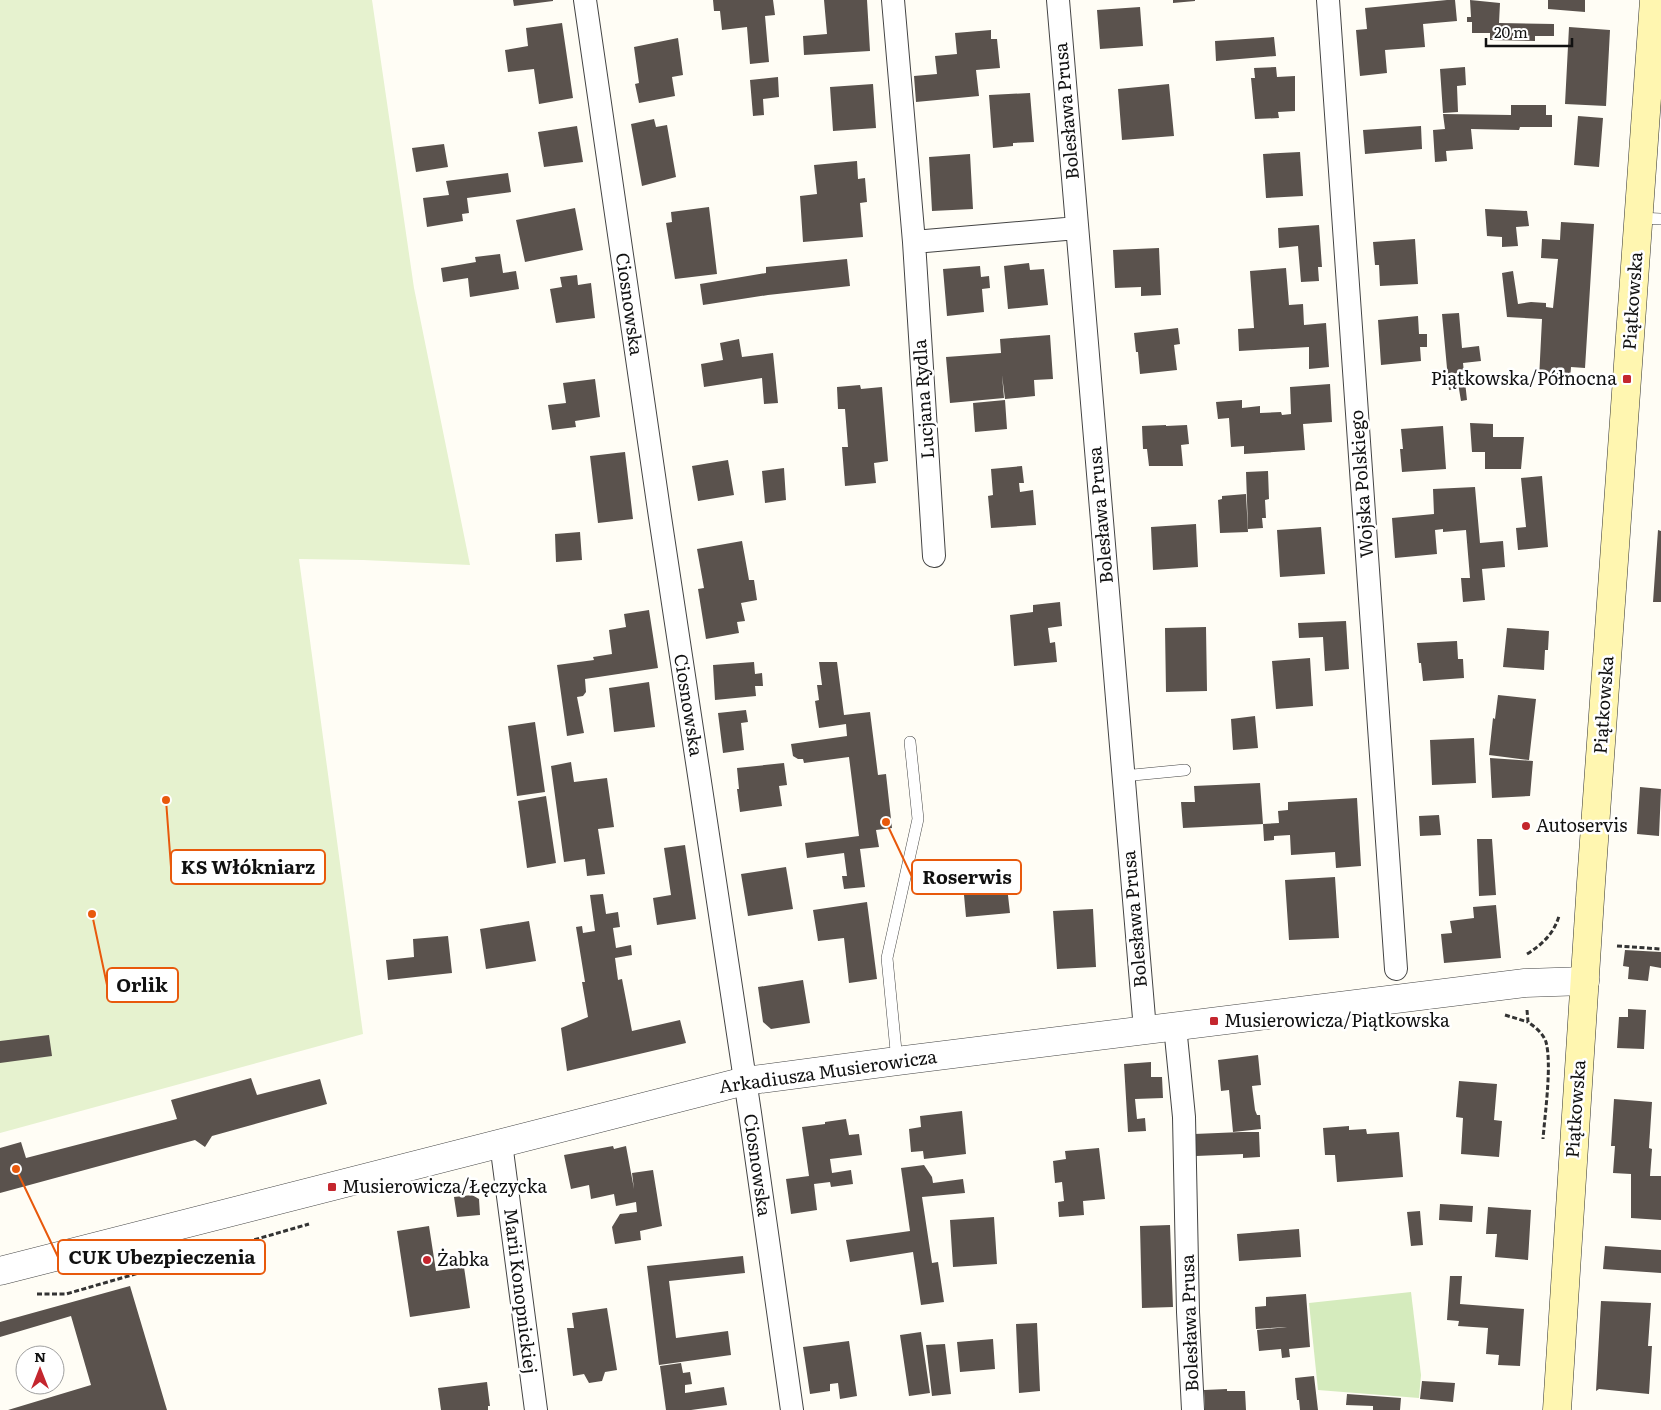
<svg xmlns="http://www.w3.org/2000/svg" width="1661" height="1410" viewBox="0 0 1661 1410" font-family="Literata,serif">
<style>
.green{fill:#d5ebbd}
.pitch{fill:#e6f2cf}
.building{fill:#5a524d}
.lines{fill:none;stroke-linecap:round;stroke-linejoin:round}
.service-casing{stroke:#444;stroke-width:12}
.minor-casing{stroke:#444;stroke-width:24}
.tertiary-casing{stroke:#444;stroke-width:29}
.secondary-casing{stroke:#333;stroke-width:29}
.path{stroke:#333;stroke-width:3;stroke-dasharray:5 2.5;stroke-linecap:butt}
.service{stroke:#fff;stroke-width:11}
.minor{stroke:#fff;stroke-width:22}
.tertiary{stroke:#fff;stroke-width:28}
.secondary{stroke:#fff6b0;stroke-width:28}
.poi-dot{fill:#c4262e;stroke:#fff;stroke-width:2}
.labels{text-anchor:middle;stroke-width:5;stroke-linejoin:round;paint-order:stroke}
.street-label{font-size:18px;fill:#111;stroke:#fff}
.poi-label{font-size:18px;fill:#111;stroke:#fff;text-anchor:start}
.leader{fill:none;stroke:#e8590c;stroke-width:2}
.callout-dot{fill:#e8590c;stroke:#fff;stroke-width:2}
.callout{fill:#fff;stroke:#e8590c;stroke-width:2}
.callout-label{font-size:19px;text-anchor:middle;font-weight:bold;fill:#111}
</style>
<rect width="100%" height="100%" fill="#fffdf5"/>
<!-- green -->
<path class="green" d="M1411 1292 1421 1375 1419 1398 1318 1390 1309 1303Z"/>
<!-- pitch -->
<path class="pitch" d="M0 0H372L414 288 470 565 363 560 299 559 363 1034 0 1133Z"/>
<!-- building -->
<path class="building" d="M513 0H553V1L514 6Z
M713 0H773L775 15 765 16 769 62 750 64 747 27 722 30 720 11H714Z
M824 0H867L870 51 804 55 803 36 827 34Z
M1173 0H1195V1L1173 3Z
M1447 0H1455L1457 21 1423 24 1425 47 1385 50 1387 73 1360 76 1356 30 1367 29 1365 8Z
M1470 0 1500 3 1499 23 1554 24V36H1535V41L1490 40V33H1472V22H1467V17H1471Z
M1548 0H1585V12L1548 9Z
M1140 7 1143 46 1100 49 1097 10Z
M562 23 573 98 539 104 534 69 508 72 505 50 528 46 526 28Z
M1569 27 1610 30 1606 106 1565 104Z
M991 30V39H997L1000 68 976 70 979 96 916 102 914 76 937 74 935 56 957 54 955 33Z
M1274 37 1276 56 1216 61 1215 41Z
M678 38 683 75 672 77 675 96 639 103 635 84 639 83 634 47Z
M1276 67 1277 77 1295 76V111L1278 112 1279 118 1255 119 1251 78H1255L1254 68Z
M1465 67 1466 85 1457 86 1458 112 1443 113 1440 69Z
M778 77 779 97 763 99 764 115 753 116 750 80Z
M873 84 876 128 833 131 830 87Z
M1169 84 1174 136 1122 140 1118 89Z
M1030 93 1034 142 1013 143V146L993 148 989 95Z
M1511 105H1546V115H1552V127H1520L1519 130 1471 129 1473 149 1446 151 1447 161 1435 162 1433 130 1445 129 1443 114 1511 115Z
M1578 116 1603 118 1599 167 1574 165Z
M654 119 656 127 667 125 676 177 642 186 631 124Z
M577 126 583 162 544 167 538 132Z
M1421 126 1422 149 1365 154 1363 130Z
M444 144 448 167 416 172 412 148Z
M1300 152 1303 196 1266 198 1263 154Z
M970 154 973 209 932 211 929 157Z
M857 161 858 179 865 178 867 202 860 203 863 237 803 242 800 196 817 194 814 165Z
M508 173 511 192 467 198 469 213 462 214 463 221 427 227 423 198 449 195 446 181Z
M709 207 717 274 675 279 666 223 672 222 671 212Z
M575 208 583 250 525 262 516 220Z
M1485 209 1527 211 1529 226 1516 227 1518 246 1502 247V237L1487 236Z
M1561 222 1594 224 1585 368 1571 367 1570 381 1539 379 1542 319 1507 317 1502 273 1513 271 1518 304 1531 302 1546 303V307L1553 308 1558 259 1541 258 1542 239 1560 240Z
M1319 225 1322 267H1318L1319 281 1301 282 1298 246 1279 248 1278 228Z
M1415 239 1418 284 1380 286 1379 265H1375L1373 242Z
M1159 248 1161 295 1141 296V287L1115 288 1113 250Z
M500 254 503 273 516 271 519 289 470 297 468 278 443 282 441 268 476 262 475 257Z
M847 259 850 286 768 295 703 305 700 284 766 273V267Z
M1029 263 1030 270 1044 269 1048 305 1008 309 1004 266Z
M980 266 981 277 989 276 990 288 982 289 984 312 947 316 943 269Z
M1286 268 1289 305 1303 304 1304 325 1326 323 1329 367 1309 369V347L1239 351 1238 329 1254 328 1250 271Z
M577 275 578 285 591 283 595 318 556 323 550 289 562 287 560 277Z
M1459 313 1462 348 1479 346 1481 361 1463 363 1467 400 1461 401 1459 389 1449 390 1442 314Z
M1418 316 1419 334H1427V347H1420L1421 361 1381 365 1378 320Z
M1178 328 1180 344 1174 345 1177 370 1140 374 1138 352H1136L1134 333Z
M1050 335 1053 379 1034 380 1035 396 1005 399 1002 375 1004 398 950 403 946 357 1001 353 1000 339Z
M739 339 742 357 773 353 778 403 764 404 762 378 704 387 701 364 723 360 720 343Z
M595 379 600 417 575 421 576 427 552 430 548 405 566 403 563 383Z
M1330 384 1332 422 1303 424 1305 450 1244 454V446L1231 447 1229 418 1218 419 1216 402 1242 400V408L1260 406V413L1281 412 1282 415 1291 414 1290 387Z
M860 385 861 389 882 387 888 461 874 463 876 483 845 486 842 447H848L845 409H838L837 387Z
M1005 400 1007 429 975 432 973 403Z
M1470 423 1493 424V437H1524L1521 469H1485V452H1472Z
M1166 425V426L1187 425 1189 444 1181 445 1183 466H1149L1147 449H1143L1142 426Z
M1443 426 1446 469 1402 472 1400 449H1403L1401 429Z
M625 452 633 519 598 523 590 456Z
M728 460 734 495 698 501 692 466Z
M1022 466 1024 483H1019L1020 492 1033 490 1036 525 991 528 988 496 993 495 991 469Z
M784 468 786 500 765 503 762 471Z
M1268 471 1269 499 1265 500 1266 518H1262L1263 528 1248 529 1246 472Z
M1542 476 1548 547 1518 550 1516 528 1526 527 1521 478Z
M1475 487 1480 543 1503 541 1505 567 1482 569 1485 600 1463 602 1461 578H1470L1466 530 1443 532V529L1435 530 1437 554 1395 558 1392 518 1434 514 1433 489Z
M1246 494 1248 532 1220 533 1218 500 1222 499V496Z
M1196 524 1198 567 1153 570 1151 527Z
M1321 527 1325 574 1280 577 1277 530Z
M1658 530 1661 531V602H1653Z
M580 532 582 560 556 562 555 534Z
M742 541 749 580H754L757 600 741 603 745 621 737 622 739 633 706 639 698 589 704 588 697 549Z
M1060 602 1062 626 1048 628 1050 643 1055 642 1057 662 1014 666 1010 615 1033 612V605Z
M649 610 658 668 585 679 586 692 583 696 577 697 584 733 567 736 557 665 594 660 593 657 612 654 609 630 626 627 624 614Z
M1346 621 1349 669 1325 671 1323 637 1299 638 1298 623Z
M1206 627 1207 691 1166 692 1165 628Z
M1507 628 1549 631 1548 650H1545L1544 670 1503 667Z
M1457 641 1458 659H1463L1464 678 1423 681 1421 663H1419L1417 643Z
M1310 658 1313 706 1276 709 1272 661Z
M754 662 755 674 762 673 763 686H755L756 696 715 700 713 665Z
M819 662H837L844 715 870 712 878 775 886 774 892 828 876 830 879 847 860 849 865 887 844 889 842 876H847L844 853 807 858 805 843 859 836 849 757 804 763 803 759H798L793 756 791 744 847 736 846 724 819 728 815 701 819 700 817 685H822Z
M649 682 655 727 614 732 609 688Z
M1498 695 1536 699 1529 760 1489 755 1493 718 1495 719Z
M746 710 748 722 741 723 744 750 723 753 718 713Z
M1255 716 1258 748 1233 750 1231 719Z
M535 722 545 792 517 796 508 726Z
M1474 738 1476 783 1432 785 1430 740Z
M1490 758 1533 761 1530 796 1492 798Z
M571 762 574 782 607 778 614 827 598 829 605 874 587 876 585 859 564 862 551 766Z
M784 763 787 785 779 786 782 806 740 812 737 789H739L737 768Z
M1260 783 1263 824 1183 828 1181 802H1195L1194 786Z
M1640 787 1661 789 1659 836 1637 834Z
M546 796 556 863 527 868 518 801Z
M1357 798 1361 866 1336 868 1335 852 1291 855 1290 835 1274 836V840L1264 841 1263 824 1279 823 1278 811 1288 810V802Z
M1439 815 1441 835 1420 836 1419 816Z
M1477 839H1492L1496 895 1479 896Z
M685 845 696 919 657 925 653 898 671 895 664 848Z
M786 867 793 909 748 916 741 874Z
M1005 869 1010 913 966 917 962 873Z
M1335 877 1339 938 1289 940 1285 880Z
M603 894 606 914 618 912 620 927 613 928 616 948 631 945 632 955 615 958 618 980 622 979 632 1031 680 1020 686 1043 567 1071 561 1028 588 1017 582 982H585L576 927 582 926 583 933 595 931 590 895Z
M867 902 877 979 849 983 844 938 818 941 813 910Z
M1496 905 1501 958 1444 963 1441 934 1452 933 1450 921 1474 918 1473 907Z
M1093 909 1096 967 1057 969 1053 911Z
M529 921 536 961 486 969 480 929Z
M448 936 452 973 388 980 386 960 414 957 413 939Z
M1625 950 1661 952V968L1650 966 1648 981 1628 979 1629 967 1623 966Z
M803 980 810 1023 771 1029 763 1022 758 987Z
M1628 1009 1646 1010 1644 1049 1617 1048 1619 1017H1628Z
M49 1035 52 1056 0 1063V1041Z
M1258 1055 1261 1085 1252 1086 1255 1110 1257 1115H1260L1261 1129 1233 1132 1229 1090 1221 1091 1218 1060Z
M1151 1062V1077H1162L1163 1098 1135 1099 1137 1119 1145 1118 1146 1131 1128 1132 1124 1064Z
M251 1078 257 1095 320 1079 327 1104 212 1136 205 1147 195 1140 0 1193V1148L21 1142 26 1158 177 1119 171 1100Z
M1459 1081 1497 1084 1494 1120 1502 1121 1499 1157 1461 1154 1463 1118 1456 1117Z
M1614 1099 1652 1102 1649 1148 1652 1149 1650 1176H1661V1220L1631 1218V1174L1613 1173 1615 1146H1611Z
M962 1111 966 1154 924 1159 923 1151 911 1152 909 1129 921 1127 920 1116Z
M846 1119 849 1135 859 1134 862 1155 830 1159 832 1173 851 1170 853 1184 831 1187 830 1182 814 1184 817 1210 791 1214 786 1179 809 1176 802 1127 825 1124V1122Z
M1349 1126V1130L1366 1129 1367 1134 1399 1132 1403 1177 1337 1182 1335 1155H1325L1323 1128Z
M1242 1132H1259L1260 1157 1243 1158V1154L1196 1156 1194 1134Z
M613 1146 614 1149 626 1146 634 1189 632 1173 653 1170 662 1226 640 1231 641 1240 615 1244 612 1227 620 1214 637 1212 636 1202 616 1206 614 1194 591 1199 589 1185 571 1189 564 1155Z
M1099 1148 1105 1199 1083 1201 1084 1215 1059 1217 1058 1202 1064 1201 1062 1182 1055 1183 1053 1161 1066 1159 1065 1151Z
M924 1165 932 1177 933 1183 963 1179 965 1193 922 1197 932 1263 938 1262 944 1302 921 1305 913 1252 850 1262 846 1240 910 1231 901 1168Z
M472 1195 479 1199 480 1215 457 1217 454 1197Z
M1440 1204 1473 1206 1472 1222 1439 1220Z
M1488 1207 1531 1210 1528 1260 1495 1257 1497 1234H1486Z
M1420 1211 1423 1245 1411 1246 1407 1212Z
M994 1217 997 1264 953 1267 950 1220Z
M1170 1225 1173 1307 1142 1308 1140 1226Z
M429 1226 436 1271 464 1267 470 1308 410 1317 397 1231Z
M1299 1229 1301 1257 1239 1261 1237 1234Z
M1605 1246 1661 1250V1273L1603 1269Z
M743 1256 745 1273 669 1281 676 1338 728 1331 731 1355 659 1365 647 1266Z
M1450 1276H1462L1460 1304 1524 1309 1520 1366 1498 1365 1499 1355 1486 1354 1488 1328 1458 1326 1459 1321 1447 1320Z
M130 1286 167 1410H8L91 1385 71 1316 0 1337V1322Z
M1306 1294 1310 1347 1289 1349 1290 1357 1282 1358 1281 1349 1259 1351 1257 1330 1287 1327 1256 1329 1255 1307 1266 1306V1297Z
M1601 1301 1651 1303 1648 1346H1652L1649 1394 1599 1389 1596 1391Z
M607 1308 617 1370 605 1372 602 1381 589 1383 584 1374 573 1376 567 1328H574L572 1313Z
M1037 1323 1040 1391 1019 1393 1016 1324Z
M921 1332 930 1393 909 1396 900 1335Z
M993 1339 995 1369 960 1372 957 1342Z
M849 1341 857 1396 840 1399 838 1383 830 1384V1391L810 1394 803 1347Z
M945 1344 951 1394 932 1396 926 1345Z
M681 1363 683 1373 690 1372 692 1384 685 1385V1393L724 1387 727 1405 691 1410H666L660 1366Z
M1314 1376 1318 1410H1300L1299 1400H1297L1295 1378Z
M1422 1381 1455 1383 1453 1402 1420 1399Z
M487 1382 490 1406H488V1410H441L438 1388Z
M1227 1389V1391H1245L1246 1410H1205L1204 1390Z
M1347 1394 1401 1398 1400 1410H1373V1406L1346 1405Z"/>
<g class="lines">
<!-- service casing -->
<g class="service-casing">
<path id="service" d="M1639 218 1661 219
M1123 776 1185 770
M897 1061 887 958 918 819 910 742"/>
</g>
<!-- minor casing -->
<g class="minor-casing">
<path id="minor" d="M585 0 660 517 750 1113 792 1410
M893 0 914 242 934 556
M1058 0 1145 1030
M1328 0 1396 969
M914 242 1077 228
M1175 1026 1184 1117 1188 1312 1193 1410
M501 1143 536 1410"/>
</g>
<!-- tertiary casing -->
<g class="tertiary-casing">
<path id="tertiary" d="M0 1271 745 1081 897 1061 1525 983 1585 981"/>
</g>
<!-- secondary casing -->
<g class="secondary-casing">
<path id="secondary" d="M1557 1410 1591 883 1654 0"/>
</g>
<!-- path -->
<path class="path" d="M1617 946 1661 949
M1527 954C1543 944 1554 933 1559 916
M1527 1010 1528 1022C1535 1027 1543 1033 1546 1042 1552 1065 1545 1113 1543 1139
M1505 1015 1528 1022
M37 1294H66L309 1224"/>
<!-- service -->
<use href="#service" class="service"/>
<!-- minor -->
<use href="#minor" class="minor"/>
<!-- tertiary -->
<use href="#tertiary" class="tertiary"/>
<!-- secondary -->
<use href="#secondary" class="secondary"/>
</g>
<!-- markers -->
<g class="poi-dot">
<rect x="1622" y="374" width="10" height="10" rx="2.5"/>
<circle cx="1526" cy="826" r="5"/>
<rect x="1209" y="1016" width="10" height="10" rx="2.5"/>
<rect x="327" y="1182" width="10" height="10" rx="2.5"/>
<circle cx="427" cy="1260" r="5"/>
</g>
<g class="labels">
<!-- street labels -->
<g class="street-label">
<text transform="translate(1067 111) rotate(-95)" y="6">Bolesława Prusa</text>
<text transform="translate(1633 301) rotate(-86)" y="6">Piątkowska</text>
<text transform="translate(629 304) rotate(82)" y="6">Ciosnowska</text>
<text transform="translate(924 399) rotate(-94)" y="6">Lucjana Rydla</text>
<text transform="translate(1362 484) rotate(-94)" y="6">Wojska Polskiego</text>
<text transform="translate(1101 515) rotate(-95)" y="6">Bolesława Prusa</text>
<text transform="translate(688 705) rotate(81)" y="6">Ciosnowska</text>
<text transform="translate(1604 705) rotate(-86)" y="6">Piątkowska</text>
<text transform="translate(1135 919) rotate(-95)" y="6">Bolesława Prusa</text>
<text transform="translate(828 1072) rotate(-8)" y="6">Arkadiusza Musierowicza</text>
<text transform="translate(1576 1109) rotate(-86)" y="6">Piątkowska</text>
<text transform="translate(757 1165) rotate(82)" y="6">Ciosnowska</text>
<text transform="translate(520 1291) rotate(83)" y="6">Marii Konopnickiej</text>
<text transform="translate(1190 1323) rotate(-92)" y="6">Bolesława Prusa</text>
</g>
<!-- poi labels -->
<g class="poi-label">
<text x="1617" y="385" text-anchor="end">Piątkowska/Północna</text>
<text x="1536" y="832">Autoservis</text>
<text x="1224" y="1027">Musierowicza/Piątkowska</text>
<text x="342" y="1193">Musierowicza/Łęczycka</text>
<text x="437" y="1266">Żabka</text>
</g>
</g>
<!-- callouts -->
<path class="leader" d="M166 800L171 867M886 822L912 877M92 914L107 985M16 1169L58 1257"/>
<g class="callout-dot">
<circle cx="166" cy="800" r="5"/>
<circle cx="886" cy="822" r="5"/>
<circle cx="92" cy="914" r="5"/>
<circle cx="16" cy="1169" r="5"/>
</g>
<g class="callout">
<rect x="171" y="850" width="154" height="34" rx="5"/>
<rect x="912" y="860" width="109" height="34" rx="5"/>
<rect x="107" y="968" width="71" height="34" rx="5"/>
<rect x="58" y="1240" width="207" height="34" rx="5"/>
</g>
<g class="callout-label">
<text x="248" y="874">KS Włókniarz</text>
<text x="967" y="884">Roserwis</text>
<text x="142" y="992">Orlik</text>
<text x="162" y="1264">CUK Ubezpieczenia</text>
</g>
<!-- north arrow -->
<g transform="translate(40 1370)"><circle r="24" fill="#ffffff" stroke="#a0a0a0"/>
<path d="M0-4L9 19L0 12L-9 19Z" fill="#c4262e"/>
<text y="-8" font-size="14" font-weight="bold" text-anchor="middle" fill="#111111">N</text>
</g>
<!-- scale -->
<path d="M1486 38v8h86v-8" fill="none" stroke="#111111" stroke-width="2.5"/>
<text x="1494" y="38" font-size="15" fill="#111111" stroke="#ffffff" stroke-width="4" paint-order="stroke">20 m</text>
</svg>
